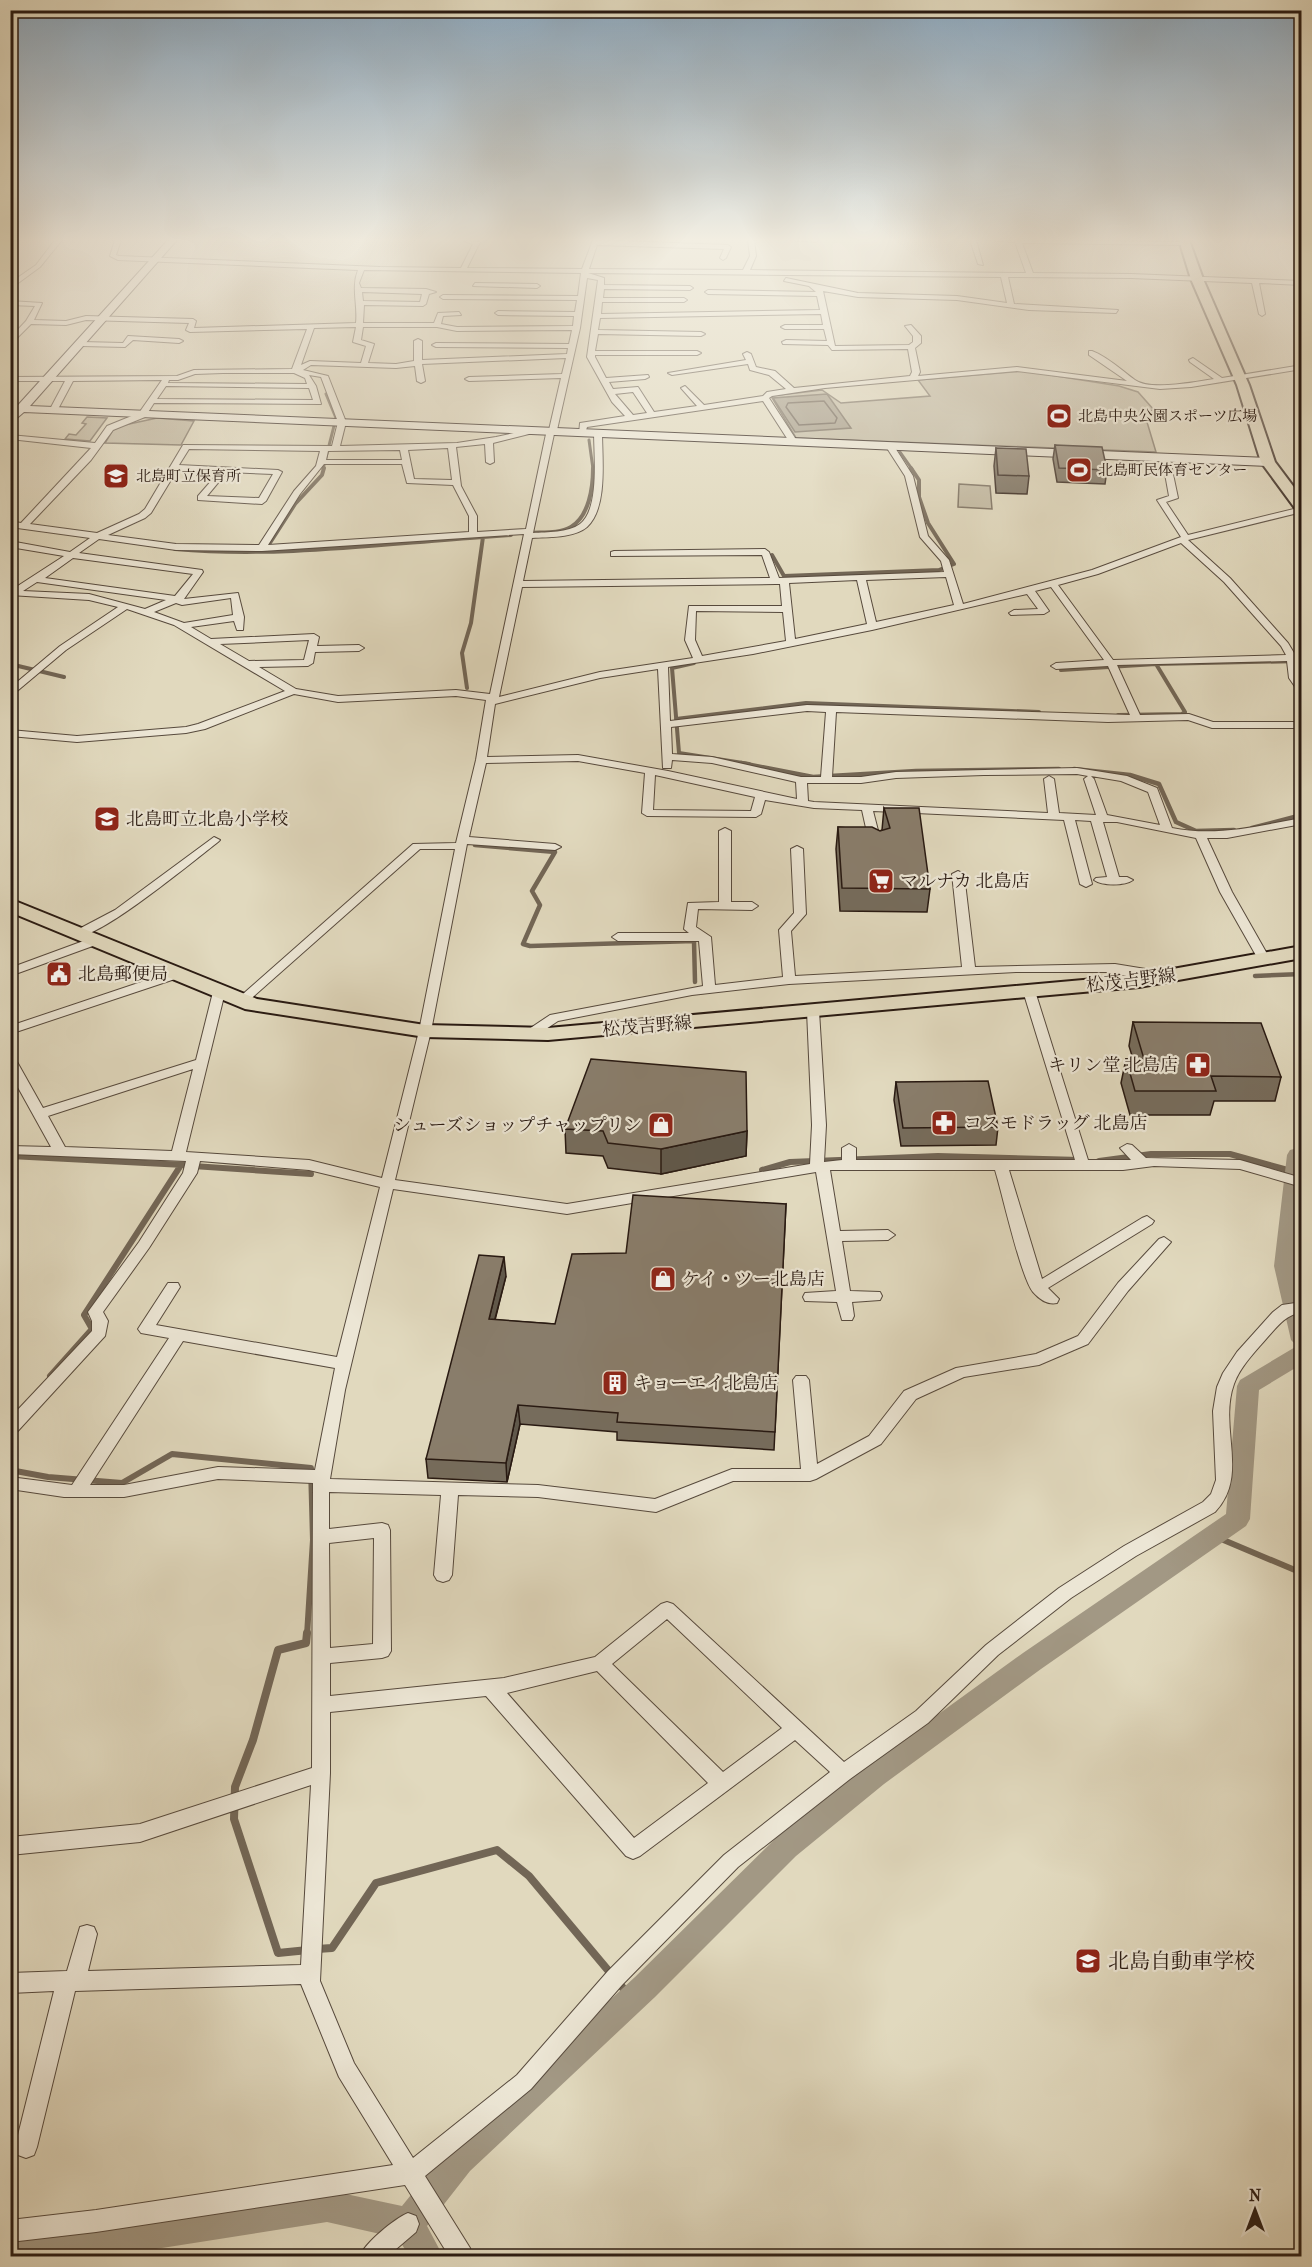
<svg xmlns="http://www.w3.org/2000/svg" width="1312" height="2267" viewBox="0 0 1312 2267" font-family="'IM FELL French Canon','Noto Serif JP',serif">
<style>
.green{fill:#c2b9a1;stroke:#766a5a;stroke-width:1.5}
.water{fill:#a29884;stroke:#726656;stroke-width:1.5}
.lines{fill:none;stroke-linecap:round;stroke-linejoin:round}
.shore{stroke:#66594b;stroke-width:1.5}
.stream-far4{stroke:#726656;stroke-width:3}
.stream-far3{stroke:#726656;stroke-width:4}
.stream-far2{stroke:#726656;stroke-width:4.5}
.stream-far1{stroke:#726656;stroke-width:6}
.stream{stroke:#726656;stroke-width:8}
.canal{fill:#a29884;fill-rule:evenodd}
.street-casing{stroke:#574a3d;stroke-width:2}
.secondary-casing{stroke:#291a12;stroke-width:2}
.primary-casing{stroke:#291a12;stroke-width:4}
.street{fill:#ece6d5;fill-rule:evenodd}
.secondary{fill:#ece6d5;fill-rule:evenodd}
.primary{fill:#e1d9be;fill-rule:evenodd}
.wall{fill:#766c5c;stroke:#291a12;stroke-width:1.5}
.shaded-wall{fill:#60584b;stroke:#291a12;stroke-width:1.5}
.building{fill:#897d6b;stroke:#291a12;stroke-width:1.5}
.labels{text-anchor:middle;stroke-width:4.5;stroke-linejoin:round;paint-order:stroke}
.far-poi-label{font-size:15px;fill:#291a12;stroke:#ece6d5;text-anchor:start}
.poi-label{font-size:18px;fill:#291a12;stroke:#ece6d5;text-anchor:start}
.street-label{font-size:18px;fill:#291a12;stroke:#ece6d5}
.near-poi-label{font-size:21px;fill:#291a12;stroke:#ece6d5;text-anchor:start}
</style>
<rect width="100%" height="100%" fill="#e1d9be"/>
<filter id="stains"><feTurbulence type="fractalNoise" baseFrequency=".00333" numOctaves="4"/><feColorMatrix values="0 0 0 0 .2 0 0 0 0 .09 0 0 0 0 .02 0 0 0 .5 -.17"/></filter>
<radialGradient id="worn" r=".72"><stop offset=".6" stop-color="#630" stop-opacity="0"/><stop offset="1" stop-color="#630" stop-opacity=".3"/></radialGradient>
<!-- green -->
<path class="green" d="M1025 371 1119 386 1138 392 1154 410 1144 412 1156 452 796 438 771 396 822 390 841 403 930 396 918 380Z
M87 417 107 418 90 441 65 439 69 434 76 435 86 424 82 423Z
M157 418 194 421 181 445 105 443 113 430 120 426Z
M959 484 990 486 992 509 958 507Z"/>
<!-- water -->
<path class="water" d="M827 394 851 428 795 432 773 398Z"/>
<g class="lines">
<!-- shore -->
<path class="shore" d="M824 401 837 418 835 423 799 425 786 407 788 403Z"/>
<!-- stream-far4 -->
<path class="stream-far4" d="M589 440 593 469
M900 452 912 469
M323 469 336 418 326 394"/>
<!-- stream-far3 -->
<path class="stream-far3" d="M529 533C542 532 559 534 571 527 589 516 593 488 593 468
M483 537 511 535
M175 549C277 558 381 544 483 537L471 623 462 653 467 688
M266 549 295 504 322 475 324 468
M772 555 784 576 939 570 954 564 928 523 919 497V480L911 468
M694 663 672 668 679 753 749 764
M10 664 64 677
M1061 670 1156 664 1302 661
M1118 715 1182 714 1185 712 1156 664
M676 719 806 703 1039 712"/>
<!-- stream-far2 -->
<path class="stream-far2" d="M741 763 813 777 916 771 1059 769
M1074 769 1130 775 1159 784 1176 822 1196 831 1234 830
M1252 828 1302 815
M475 845 555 852 532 891 540 905 523 944 530 946 694 941 695 982
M1255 976 1302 974"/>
<!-- stream-far1 -->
<path class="stream-far1" d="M10 1156 184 1165
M1099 1161 1151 1154H1230L1295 1172
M193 1166 311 1174
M762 1170 790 1162 938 1156 1080 1160
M50 1376 92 1329 84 1315 181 1165
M10 1470 48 1477 122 1483 172 1454 311 1468 313 1540 307 1635
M1214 1536 1302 1573"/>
<!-- stream -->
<path class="stream" d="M307 1633 306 1643 278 1650 253 1740 235 1787 234 1819 278 1953 308 1950
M317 1949 332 1948 376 1883 497 1850 529 1876 612 1975
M618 1982 632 1999"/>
<!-- canal -->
<path class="canal" d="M1302 1147V1208L1296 1266 1302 1291V1364L1259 1390 1250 1519 1246 1526 1041 1669 884 1784 796 1856 655 1997 470 2171 427 2226 443 2256H409L398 2238 327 2222 111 2256H10V2238L75 2230 327 2190 402 2206 448 2149 635 1977 776 1838 864 1768 1023 1653 1226 1514 1237 1386 1240 1380 1297 1346 1291 1340 1274 1266 1287 1155 1290 1150Z"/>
<!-- street casing -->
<g class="street-casing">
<path id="street" d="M55 240H62L40 267 10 289V283L36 265Z
M115 240H121L116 255 119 256 380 267 461 268 473 244 464 241 480 242 467 268 582 269 593 240 728 245 731 247 726 258 723 260 720 258 724 249 597 245 589 269 743 270 750 256 748 240H754L756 256 750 270 1026 273 1015 242 988 240 1186 242 1188 245 1022 243 1033 273 1131 274 1302 281V285L1259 283 1265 314 1262 316 1259 314 1252 283 1131 278 1008 277 1014 304 1118 310 1116 313 1029 310 957 300 858 297 823 291 835 346 909 345 913 342V336L905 326 911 325 921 336V343L915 348 920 372 918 376 1017 367 1127 381 1089 355V351H1092C1108 357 1121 370 1135 380 1150 391 1195 382 1214 379L1190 362 1189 360 1193 358 1222 378 1302 365V369L1191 387 1160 389 1017 371 825 388 772 396 769 398 797 441 793 443H790L763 401 587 427 585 434H579L580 423 625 416 612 402 587 357 598 280 587 278 580 328 557 430 554 434 533 533C547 532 568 533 580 524 600 509 594 454 594 432L598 430 602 432C602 458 608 508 587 527 574 538 549 537 532 538L523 581 770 578 762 555 611 556V552L614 551 765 549 769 552 779 578 944 572 941 561 920 537 905 476 885 445 889 443H892L913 476 928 536 949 560 963 604 1092 570 1181 537 1157 500 1169 496 1162 457 1169 455 1178 498 1166 502 1188 535 1302 507V512L1188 540 1230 578 1288 643 1297 658 1302 692 1298 691 1289 678 1287 661 1117 665 1140 715 1189 714 1213 722H1302V728H1212L1188 720 1108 722 836 712 832 777H861L896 772 1077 768 1127 776 1157 788 1172 828C1216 837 1258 826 1302 818V824L1227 838H1207L1232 892 1270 959 1264 963 1258 959 1220 892 1196 838 1117 822H1103L1119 877H1127L1133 880C1125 886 1102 886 1094 880L1096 878 1107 877 1091 821 1075 820 1092 884 1086 887 1080 884 1064 820 873 811 882 846 876 849 870 846 862 810 814 808 765 800 761 814 756 817 647 816 642 813 645 773 578 761 486 763 469 837 555 844 561 847 555 850 467 844 431 1031 395 1180 567 1204 810 1164 812 1125 807 1011 813 1007 819 1011 826 1125 824 1162 842 1160V1148L849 1144 856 1148V1160H1075L1023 991 1029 987 1035 991 1088 1160H1131L1120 1148 1127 1144 1132 1145 1146 1158 1240 1160 1302 1178V1187L1240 1169 1154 1166 1123 1170H1009L1042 1279 1142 1218 1147 1216 1154 1221 1152 1224 1048 1288 1059 1299 1057 1303C1048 1305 1039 1299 1033 1292 1021 1278 1002 1192 995 1170H830L840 1231 888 1230 895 1235 888 1240 842 1241 850 1291 880 1292 882 1296 880 1300 852 1302 854 1316 852 1320H842L837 1302 805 1301 803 1297 805 1293 836 1291 816 1172 567 1214 393 1189 345 1390 330 1479 538 1485 655 1499 732 1469H801L793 1380 796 1376H806L809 1380 817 1464 869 1436 904 1391 956 1368 1036 1354 1078 1336 1118 1283 1159 1239 1164 1237 1171 1242 1128 1291 1088 1344 1039 1365 964 1377 916 1399 881 1444 816 1479 810 1481H733L656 1512 538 1497 458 1495 452 1575 449 1580 443 1582 437 1580 434 1575 441 1495 329 1492V1529L382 1523 388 1525 390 1530 391 1651 388 1656 382 1658 330 1663V1696L504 1678 595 1657 661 1604 667 1602 673 1604 844 1762 916 1711 986 1645 1059 1588 1124 1546 1203 1502 1211 1494 1216 1480 1213 1411 1217 1387 1223 1373 1237 1352 1273 1312 1282 1305 1302 1302V1312C1285 1315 1277 1327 1266 1339 1254 1353 1240 1367 1234 1384 1218 1428 1250 1475 1215 1512L1136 1556 1071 1598 998 1655 928 1723 850 1779 738 1867 622 1985 531 2089 425 2176 470 2248 473 2256H449L405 2185 96 2232 10 2242V2220L96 2210 393 2165 339 2077 301 1984 75 1991 37 2147 34 2155 26 2158 18 2155 15 2147 54 1991 10 1993V1973L67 1971 80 1927 87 1925 94 1927 97 1934 88 1971 301 1965 311 1785 140 1842 10 1855V1837L140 1824 312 1768 313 1483 218 1479 124 1497H64L10 1489V1477L72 1485 169 1338 141 1333 138 1329 168 1283H178L180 1287 156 1325 337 1357 380 1187 309 1170 200 1161 197 1173 149 1248 103 1312 108 1321 105 1336 16 1433 10 1435V1418L92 1331V1321L88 1312 139 1242 183 1173 186 1161 10 1154V1146L51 1147 10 1073V1056L16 1060 43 1108 196 1060 213 992 219 988 223 989 225 992 186 1152 309 1160 382 1178 419 1031 455 849H420L245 1004 241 1005 235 1001 413 844 456 843 476 760 486 700 456 696 338 702 294 694 205 729 186 733 77 742 10 736V730L77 736 186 727 198 724 285 691 174 625 127 609 66 650 10 697V688L60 646 118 607 89 600 10 595V591L64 556 10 547V541L70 552 90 538 10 527V521L21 523 91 448 10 439V435L95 443 107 426 139 413 162 380 73 381 57 411 53 413 49 411 65 381H10V377L177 376 194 370 292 369 307 329 190 332 186 330 189 323 86 320 66 325 31 324 10 345V338L26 321 35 306 10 305V301L42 303 34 320 66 321 86 316 193 319 196 321 194 328 356 323C358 304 351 288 358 270L118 260 110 256ZM364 270 581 273 578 296 443 295 440 297 443 299 577 300 575 312 498 311 495 313 498 315 574 316 573 326 457 327 441 324 443 316 461 315 459 312 438 313 434 323H363L364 305 423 306 426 304 429 294 436 292 426 289 361 288 359 283ZM588 273 1001 277 1007 303 957 296 858 293 786 278 784 281 809 286 816 292 708 290 705 292 708 294 817 296 820 310 601 314 602 302H684L687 300 684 298H603L604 289 690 290 693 288 690 286 604 285V278ZM362 292 422 294 420 302 363 301ZM821 314 823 325H785L781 327 785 329H824L827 341 786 340 782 342 783 344 828 345 832 350 908 349 912 372 910 376 794 388 775 371 756 367 751 354 747 352 743 354 746 360 668 373 672 375 748 364 750 370 769 375 786 389 767 392 763 396 704 405 685 386 681 388 697 406 654 412 638 387 613 389 609 382 645 379 649 377 648 375 606 378 595 357V355H697L701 353 697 351H595L598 334 701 336 705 334 701 332 598 330 600 318ZM356 327 353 342 366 346 361 363 310 361 301 365 314 328ZM363 327H437L457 331 572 330 569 344 436 343 432 345 436 347 568 348 567 354 422 360V341L418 339 414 341V361L396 364 368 363 374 344 361 340ZM566 358 562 374 469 377 465 379 469 381 561 378 549 430 546 434 526 529 477 532V516L461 486 456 447 485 444 486 462 490 464 494 462 493 443 537 432V428L496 437 457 443 340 446 346 422 328 376 303 370 311 365 396 368 415 366 417 381 421 383 425 381 422 364ZM223 373H294L305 378 307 384 168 383 169 380H178L195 374ZM309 375 321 377 338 422 332 446 183 445 145 509 139 514 97 533 30 524 91 460 113 430 145 417 154 403 321 404 316 386ZM166 386 309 388 313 400 157 399ZM633 392 647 413 633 415 615 394ZM448 448 452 480 414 479 408 450ZM189 449 320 451 316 466 294 491 259 545 176 544 108 535 145 518 151 513 177 470 219 472 198 496V500L262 504 266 501 282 472 278 470 179 465ZM400 450 402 460H326L328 451ZM324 464H402L407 483 453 485 469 516V532L268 545 300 494ZM227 472 273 474 259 498 207 496ZM524 534 490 694 456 690 338 696 296 689 259 667 308 666 313 663 315 652 359 651 364 648 359 645 317 646 319 637 314 634 211 639 191 627 234 621 237 630H243L244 617 238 593 184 599 203 572 202 570 79 553 99 539 176 550 262 551ZM1181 543 1224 582 1281 646 1286 655 1113 660 1058 585 1098 574ZM73 558 193 574 175 596 45 578ZM946 577 954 605 876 622 866 580ZM857 580 867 624 795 639 789 583ZM37 582 166 600 145 609 89 594 23 591ZM776 584H780L782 606H689L685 640 693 658 600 672 499 697 522 587ZM1051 587 1104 660 1056 663 1051 666 1056 669 1108 666 1130 715 807 705 670 721 668 667 753 654 872 630 1027 594 1038 609 1014 610 1009 613 1011 615 1044 614 1049 611 1035 591ZM231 598 233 615 184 623 154 612 176 603 182 605ZM696 611 783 612 786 641 702 656 695 640ZM309 640 304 660 249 661 220 644ZM658 669 663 768H671L672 760 712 763 796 782 797 799 668 771 578 755 487 757 495 704 600 678ZM807 711 826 712 821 777H801L712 757 672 754 671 727ZM1077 774 1088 776 1084 779 1096 815 1059 813 1054 779 1049 776 1044 779 1048 813 814 802 808 801 807 783H861L896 778 984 775ZM655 775 755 797 751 811 653 810ZM1091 776 1121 781 1148 792 1160 825 1107 815 1094 779ZM193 1069 172 1151 65 1147 48 1116ZM183 1341 335 1368 315 1470 218 1467 124 1485H90ZM374 1538 373 1644 330 1648 329 1543ZM667 1619 782 1728 723 1772 612 1664ZM597 1671 708 1783 634 1838 507 1693ZM486 1696 626 1856 633 1859 640 1856 795 1740 830 1772 724 1855 608 1971 517 2075 413 2158 354 2063 320 1981 330 1773V1712Z
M790 240H819L816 242Z
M970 240H976L983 265 978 264Z
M475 283 537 284 540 286 537 288 473 286Z
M128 336 179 339 183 341 179 343 133 340 125 347 82 346 78 344 82 342 123 343Z
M725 828 731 831V902H752L758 906 752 910 698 909 696 927 711 937 715 985 783 977 779 930 794 913 791 849 797 846 803 849 806 914 791 931 795 976 962 967 952 874 958 871 964 874 975 967 1115 964 1164 972 1170 976 1164 980 1115 972H1016L789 984 692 995 558 1021 534 1037H526L524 1034 526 1031 550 1015 703 986 699 941H618L612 937 618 933H689L684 929 688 903 719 902V831Z
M214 837 220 840 218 842C196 859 98 940 77 936L75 933 77 930 115 910Z
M97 936 103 940 101 943 10 976V968Z
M177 970 181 971 183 974 181 977 10 1034V1026Z
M408 2213 416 2216 419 2224 416 2232 388 2256H360C365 2243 394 2219 408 2213Z"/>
</g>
<!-- secondary casing -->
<g class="secondary-casing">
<path id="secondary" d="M168 240H177L30 406 1268 458 1274 462 1268 466 24 412 10 424V414Z"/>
</g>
<!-- primary casing -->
<g class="primary-casing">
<path id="primary" d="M1179 240H1189L1203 279 1249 385 1275 462 1302 498V512L1297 511 1261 462 1237 385 1191 279Z
M10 899 257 999 425 1025 548 1028 1139 975 1302 946V958L1139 987 548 1040 425 1037 245 1009 10 912Z"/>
</g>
<!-- street -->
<use href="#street" class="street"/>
<!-- secondary -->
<use href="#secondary" class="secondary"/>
<!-- primary -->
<use href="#primary" class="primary"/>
</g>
<!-- wall -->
<path class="wall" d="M1055 445 1107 470 1105 484 1057 482 1053 459Z
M996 448 1029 476 1027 494 996 493 994 466Z
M884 808 930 889 927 912 840 911 836 849 838 827 880 831 882 830Z
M1133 1022 1281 1077 1275 1101H1214L1210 1115H1130L1121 1083 1126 1059H1133L1129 1046Z
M896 1082 998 1127 996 1145 901 1146 894 1100Z
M565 1129 747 1131 746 1156 661 1174 608 1168 603 1156 566 1153Z
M786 1204 774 1450 617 1440V1432L520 1424 507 1482 428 1478 426 1459 506 1276 495 1320 555 1324Z"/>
<!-- shaded-wall -->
<path class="shaded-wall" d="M747 1131 746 1156 661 1174V1149Z
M504 1257 506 1276 490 1338 489 1319Z
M518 1405 520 1424 507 1482 506 1463Z"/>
<!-- building -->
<path class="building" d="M1055 445 1102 447 1107 470 1059 468Z
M996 448 1026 449 1029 476 998 475Z
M884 808H919L930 889 842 888 838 827H872L880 831 890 828Z
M1133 1022 1261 1023 1281 1077 1211 1076 1216 1091H1135L1126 1059H1144Z
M591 1059 746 1072 747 1131 661 1149 608 1143 603 1131 565 1129Z
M988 1081 998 1127 903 1128 896 1082Z
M633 1195 786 1204 775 1432 617 1422 618 1413 518 1405 506 1463 426 1459 479 1255 504 1257 489 1319 555 1324 572 1254 626 1253Z"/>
<!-- sky -->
<linearGradient id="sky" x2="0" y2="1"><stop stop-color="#8ca9c0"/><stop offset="0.43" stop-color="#f2eee2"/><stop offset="1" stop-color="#f2eee2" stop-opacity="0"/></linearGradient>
<rect width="1312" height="558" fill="url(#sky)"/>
<!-- icons -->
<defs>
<g id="stadium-square" transform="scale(1.35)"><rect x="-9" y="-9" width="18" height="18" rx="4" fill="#8f2418" stroke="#ece6d5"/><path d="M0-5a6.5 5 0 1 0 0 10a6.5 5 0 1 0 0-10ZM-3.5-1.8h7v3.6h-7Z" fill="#fff"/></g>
<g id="school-square" transform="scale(1.35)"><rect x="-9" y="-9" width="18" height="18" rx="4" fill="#8f2418" stroke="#ece6d5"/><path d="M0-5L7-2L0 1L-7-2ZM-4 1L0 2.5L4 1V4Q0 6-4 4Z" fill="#fff"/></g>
<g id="supermarket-square" transform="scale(1.35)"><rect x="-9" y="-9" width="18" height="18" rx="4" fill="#8f2418" stroke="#ece6d5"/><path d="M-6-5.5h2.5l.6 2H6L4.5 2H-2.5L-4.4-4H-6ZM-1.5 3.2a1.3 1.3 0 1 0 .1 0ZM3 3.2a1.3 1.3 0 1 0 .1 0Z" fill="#fff"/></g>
<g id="civic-square" transform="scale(1.35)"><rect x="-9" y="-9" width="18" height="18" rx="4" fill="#8f2418" stroke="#ece6d5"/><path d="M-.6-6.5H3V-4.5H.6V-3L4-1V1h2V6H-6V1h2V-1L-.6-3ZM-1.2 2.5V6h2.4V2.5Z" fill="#fff"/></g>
<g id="pharmacy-square" transform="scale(1.35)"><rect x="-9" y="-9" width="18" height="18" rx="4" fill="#8f2418" stroke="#ece6d5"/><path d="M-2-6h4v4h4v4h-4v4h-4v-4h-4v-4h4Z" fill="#fff"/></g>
<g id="shop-square" transform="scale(1.35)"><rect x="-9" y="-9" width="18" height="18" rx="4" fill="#8f2418" stroke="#ece6d5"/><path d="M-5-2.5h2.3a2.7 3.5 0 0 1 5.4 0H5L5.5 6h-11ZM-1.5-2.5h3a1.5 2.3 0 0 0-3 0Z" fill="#fff"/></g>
<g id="building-square" transform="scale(1.35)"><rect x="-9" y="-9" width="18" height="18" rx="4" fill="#8f2418" stroke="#ece6d5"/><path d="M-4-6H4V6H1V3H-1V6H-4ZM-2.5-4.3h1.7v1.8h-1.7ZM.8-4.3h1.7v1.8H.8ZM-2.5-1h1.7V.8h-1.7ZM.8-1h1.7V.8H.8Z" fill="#fff"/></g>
</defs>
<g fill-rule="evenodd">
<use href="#stadium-square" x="1059" y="416"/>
<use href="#stadium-square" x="1079" y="470"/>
<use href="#school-square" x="116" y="476"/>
<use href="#school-square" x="107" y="819"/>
<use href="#supermarket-square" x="881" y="881"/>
<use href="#civic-square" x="59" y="974"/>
<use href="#pharmacy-square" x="1198" y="1065"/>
<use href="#pharmacy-square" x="944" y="1123"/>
<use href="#shop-square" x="661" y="1125"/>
<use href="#shop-square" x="663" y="1279"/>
<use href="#building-square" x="615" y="1383"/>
<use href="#school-square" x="1088" y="1961"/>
</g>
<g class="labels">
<!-- far-poi labels -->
<g class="far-poi-label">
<text x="1078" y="421">北島中央公園スポーツ広場</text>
<text x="1098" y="475">北島町民体育センター</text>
<text x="136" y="481">北島町立保育所</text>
</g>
<!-- poi labels -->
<g class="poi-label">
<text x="126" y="825">北島町立北島小学校</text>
<text x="900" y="887">マルナカ 北島店</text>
<text x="78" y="980">北島郵便局</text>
<text x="1178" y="1071" text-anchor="end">キリン堂 北島店</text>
<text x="964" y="1129">コスモドラッグ 北島店</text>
<text x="642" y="1131" text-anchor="end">シューズショップチャップリン</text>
<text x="682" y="1285">ケイ・ツー北島店</text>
<text x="634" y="1389">キョーエイ北島店</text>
</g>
<!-- street labels -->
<g class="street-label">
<text transform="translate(1131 980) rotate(-7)" y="6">松茂吉野線</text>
<text transform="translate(647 1026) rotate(-5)" y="6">松茂吉野線</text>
</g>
<!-- near-poi labels -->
<g class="near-poi-label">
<text x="1108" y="1968">北島自動車学校</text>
</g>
</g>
<!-- margin -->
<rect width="1312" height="2267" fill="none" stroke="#e1d9be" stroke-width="36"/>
<rect x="12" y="12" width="1288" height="2243" fill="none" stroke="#291a12" stroke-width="3"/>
<rect x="18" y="18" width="1276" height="2231" fill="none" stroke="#291a12" stroke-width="1.5"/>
<!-- north arrow -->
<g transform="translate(1255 2210)" stroke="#ece6d5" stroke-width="4.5" paint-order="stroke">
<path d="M0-4.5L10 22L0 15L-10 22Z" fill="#291a12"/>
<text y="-9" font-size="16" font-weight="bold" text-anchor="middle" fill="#291a12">N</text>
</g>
<rect width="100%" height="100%" filter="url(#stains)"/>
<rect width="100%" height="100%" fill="url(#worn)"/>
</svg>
